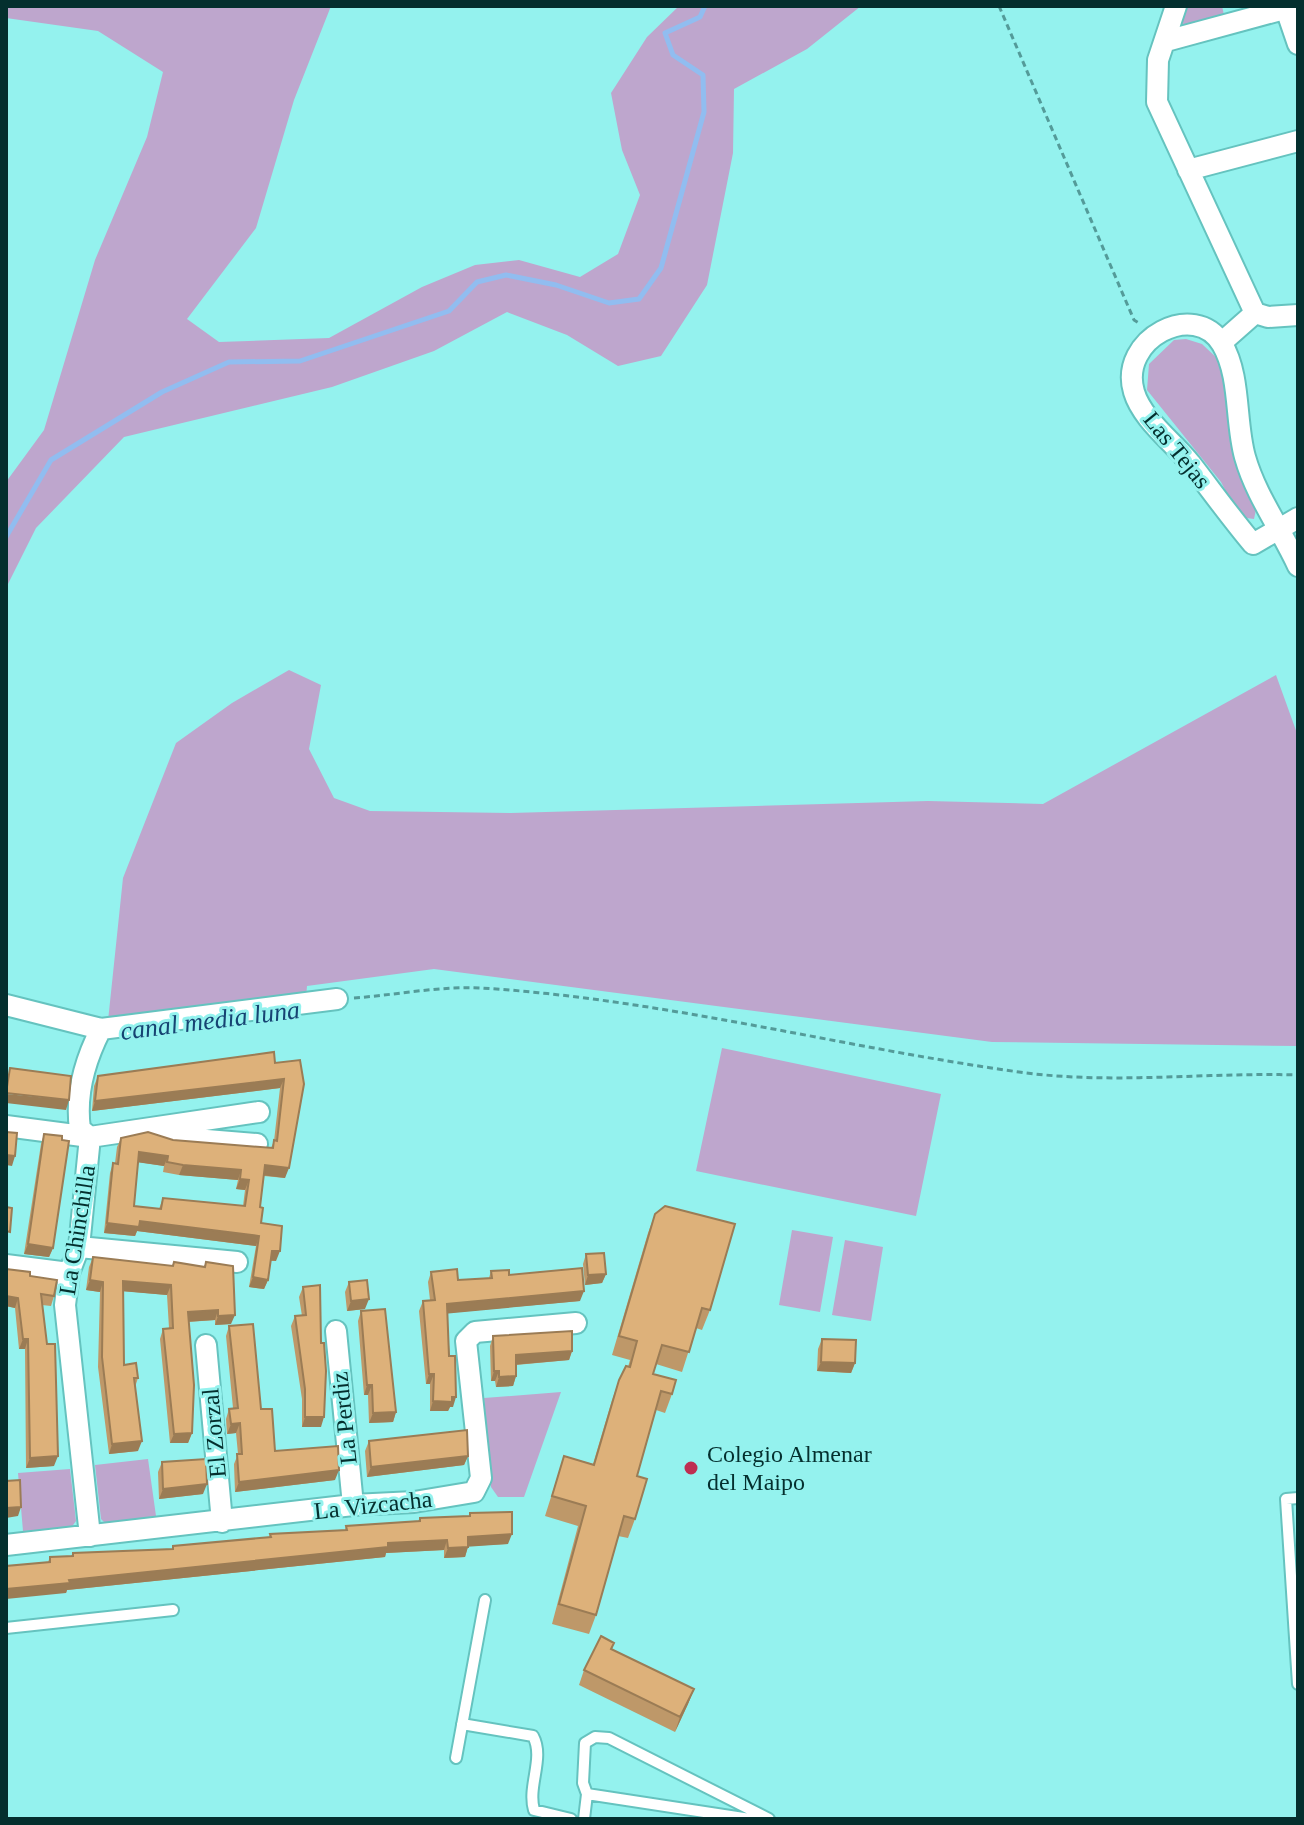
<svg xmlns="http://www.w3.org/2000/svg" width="1304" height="1825" viewBox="0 0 1304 1825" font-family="'Times New Roman',serif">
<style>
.green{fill:#bea6cd}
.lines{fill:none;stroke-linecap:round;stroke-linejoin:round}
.stream{stroke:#91bdf0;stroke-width:5}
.lane-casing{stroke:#65c3bf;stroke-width:14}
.street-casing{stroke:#65c3bf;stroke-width:24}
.path{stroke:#549b99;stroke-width:3;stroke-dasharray:6 4;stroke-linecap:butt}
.lane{stroke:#fff;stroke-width:10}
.street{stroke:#fff;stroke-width:20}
.wall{fill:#be9869;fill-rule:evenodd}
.shaded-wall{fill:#9b7c55}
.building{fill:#ddb17a;stroke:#9b7c55;stroke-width:2;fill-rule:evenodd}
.poi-dot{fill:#be2e51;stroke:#94f2ee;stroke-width:3}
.labels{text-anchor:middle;stroke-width:6;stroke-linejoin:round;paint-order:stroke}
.street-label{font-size:24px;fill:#042f2e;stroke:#94f2ee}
.poi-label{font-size:24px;fill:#042f2e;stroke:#94f2ee;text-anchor:start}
.water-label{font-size:26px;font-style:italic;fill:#164372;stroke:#94f2ee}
</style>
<rect width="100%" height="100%" fill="#94f2ee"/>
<!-- green -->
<path class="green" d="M6 6H331L294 100 256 228 187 319 219 342 329 338 422 287 475 265 519 260 580 277 618 254 640 195 622 150 611 93 647 37 679 6H861L807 49 734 89 733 153 707 285 661 356 618 366 567 335 507 312 434 351 332 387 124 437 36 528 6 588V482L44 430 95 260 147 137 163 72 98 31 6 18Z
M1187 6H1222L1224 15 1181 27Z
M1186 339 1202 344 1219 360 1257 505 1254 519 1239 517 1221 482 1147 390 1149 364 1174 340Z
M289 670 321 685 309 749 334 798 370 811 511 813 928 801 1043 804 1276 675 1298 736V1046L992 1042 434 969 307 986 306 998 108 1021 123 878 176 743 232 703Z
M722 1048 941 1094 916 1216 696 1171Z
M792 1230 833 1237 820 1312 779 1305Z
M845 1240 883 1247 871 1321 832 1315Z
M561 1392 524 1497H498L491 1487 484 1398Z
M148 1459 156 1516 105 1523 101 1519 95 1465Z
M70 1469 76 1521 71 1528 23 1531 18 1473Z"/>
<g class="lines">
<!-- stream -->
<path class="stream" d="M6 537 51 460 162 392 229 362 300 361 449 311 477 282 506 275 556 285 609 303 639 299 661 268 704 112 703 75 673 55 665 33 700 17 705 6"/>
<!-- lane casing -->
<g class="lane-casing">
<path id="lane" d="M1298 1498 1286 1499 1298 1684
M6 1628 173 1610
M462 1724 533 1736C545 1758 527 1786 534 1810L571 1819
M456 1758 485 1600
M587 1794 583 1783 585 1743 595 1737 609 1738 769 1819
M584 1819 587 1794 750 1819"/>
</g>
<!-- street casing -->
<g class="street-casing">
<path id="street" d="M1176 6 1158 60 1157 102 1255 313 1268 317 1298 315
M1286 9 1298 44
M1166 41 1295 6
M1188 170 1298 141
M1221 343 1255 313
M1298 518 1253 544C1231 518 1211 490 1190 463 1172 441 1142 419 1134 392 1118 339 1195 299 1222 344 1241 376 1235 422 1245 457 1256 496 1281 529 1298 566
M6 1005 101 1029 337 999
M6 1126 90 1137 259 1112
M153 1131 170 1137 257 1144
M79 1247 237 1262
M6 1265 69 1273
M336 1331 353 1505
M206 1345 222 1522
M90 1536 65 1305 69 1273 79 1247 90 1137 80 1129C75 1093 85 1060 101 1029
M6 1545 353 1505 414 1502 474 1492 481 1478 466 1341 475 1332 576 1323"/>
</g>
<!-- path -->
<path class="path" d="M999 6 1134 320 1139 323
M354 998C396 995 438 986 481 988 662 999 839 1047 1019 1072 1112 1085 1205 1072 1298 1075"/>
<!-- lane -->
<use href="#lane" class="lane"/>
<!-- street -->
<use href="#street" class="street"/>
</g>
<!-- wall -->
<path class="wall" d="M300 1060 285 1178 264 1176 260 1207 261 1223 276 1261H270L268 1280 264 1289 249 1287 256 1246 137 1231 135 1236 104 1233 110 1173 113 1163H115L117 1147 121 1138 271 1148 274 1141 280 1088 92 1111 94 1086 98 1076 275 1063ZM138 1162 164 1166 163 1172 179 1175 238 1180 236 1189 245 1190 243 1206 163 1198 159 1209 134 1206Z
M44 1134 53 1248 49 1257 24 1254 41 1144Z
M655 1214 710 1310 702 1330 696 1328 682 1372 656 1364 653 1374 672 1394 665 1413 656 1410 637 1476 635 1519 628 1538 618 1536 596 1615 589 1634 552 1624 578 1526 545 1516 564 1456 593 1464 612 1400 619 1380 628 1367 630 1360 612 1355 648 1233Z
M586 1254 606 1274 602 1283 585 1285 583 1264Z
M93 1257 172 1266 174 1262 204 1267 206 1262 231 1324 215 1325V1320L188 1322 192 1433 188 1443H170L160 1339 163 1329 169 1328 167 1295 123 1291 124 1365 138 1378 135 1387 138 1451 109 1454 98 1367 100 1292 86 1290 89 1267Z
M491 1271 509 1275 580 1301 447 1313 453 1407H450L448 1411H430V1384H426L419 1311 423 1301 430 1300 428 1282 431 1272 458 1280 489 1278Z
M30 1276 54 1296 51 1306 42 1305 54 1466 26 1468 25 1349H19L15 1308 6 1306Z
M349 1282 365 1309 347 1311 345 1292Z
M303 1287 321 1427H302V1399L291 1326 295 1316H302L299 1297Z
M361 1311 396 1412 393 1422 369 1423 368 1395H364L358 1321Z
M229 1326 261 1409 275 1451 335 1480 235 1492 234 1464 238 1454 236 1433 227 1434 226 1419 229 1409 233 1408 226 1336Z
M493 1336 572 1351 569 1360 516 1365V1376L513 1386 496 1387 495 1381H491L490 1346Z
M822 1339 855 1363 851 1373 817 1371 818 1349Z
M369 1441 468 1456 464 1465 367 1477 365 1451Z
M162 1462 203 1494 159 1499 158 1472Z
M470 1513 508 1544 468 1546 465 1557 444 1558V1550L386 1553 385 1557 67 1590 66 1593 48 1562 50 1557 71 1556 73 1553 172 1549 173 1546 269 1537 270 1534 345 1530 346 1526 418 1521 420 1518 469 1516Z
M611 1649 694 1689 688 1704 675 1732 579 1685 584 1670Z"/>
<!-- shaded-wall -->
<path class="shaded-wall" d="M284 1079 280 1088 92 1111 95 1101Z
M6 1094 69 1100 66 1110 6 1103Z
M139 1152 168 1156 164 1166 136 1162Z
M6 1155 15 1156 12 1166 6 1165Z
M183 1165 241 1170 238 1180 179 1175Z
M265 1165 289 1168 285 1178 261 1175Z
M240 1179 249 1180 245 1190 236 1189Z
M140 1221 259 1236 256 1246 137 1231 135 1236 104 1233 107 1223Z
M28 1244 53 1248 49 1257 24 1254Z
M272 1251H280L276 1261 268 1260Z
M606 1274 602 1283 585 1285 588 1275Z
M253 1277 268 1280 264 1289 249 1287Z
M90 1280 103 1282 100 1292 86 1290Z
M123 1281 171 1285 167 1295 120 1291Z
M584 1291 580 1301 443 1314 447 1304Z
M6 1296 18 1298 15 1308 6 1306Z
M369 1299 365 1309 347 1311 351 1301Z
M218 1310 215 1320 184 1322 188 1312Z
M235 1315 231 1324 215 1325 218 1316Z
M23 1339H28L25 1349H19Z
M572 1351 569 1360 512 1365 516 1355Z
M821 1362 855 1363 851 1373 817 1371Z
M494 1371H499L495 1381H491Z
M429 1374H434L430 1384H426Z
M516 1376 513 1386 496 1387 499 1377Z
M367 1385H372L368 1395H364Z
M452 1397H456L453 1407H450L448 1411H430L433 1401Z
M396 1412 393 1422 369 1423 373 1413Z
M305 1417H324L321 1427H302Z
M240 1423 236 1433 227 1434 231 1424Z
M192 1433 188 1443H170L174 1434Z
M142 1441 138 1451 109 1454 112 1444Z
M58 1456 54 1466 26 1468 30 1458Z
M468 1456 464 1465 367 1477 371 1467Z
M339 1470 335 1480 235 1492 239 1482Z
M207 1484 203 1494 159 1499 163 1489Z
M21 1507 18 1516 6 1518V1508Z
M512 1534 508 1544 464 1547 468 1537Z
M447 1540 444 1550 386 1553 385 1557 67 1590 66 1593 6 1599V1589L69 1580 388 1543Z
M468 1547 465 1557 444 1558 448 1548Z
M694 1689 688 1704 675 1732 680 1717Z"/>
<!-- building -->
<path class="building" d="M274 1052 275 1063 300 1060 304 1084 289 1168 265 1165 260 1207 263 1208 261 1223 282 1226 280 1251H272L268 1280 253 1277 259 1236 140 1221 139 1227 107 1223 113 1163 118 1164 121 1138 148 1132 173 1140 273 1148 274 1140 277 1141 284 1079 95 1101 98 1076ZM139 1152 168 1156 167 1162 183 1165 241 1170 240 1179 249 1180 245 1206 163 1198 161 1209 134 1206Z
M10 1068 71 1076 69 1100 6 1093Z
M6 1132 17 1133 15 1156 6 1155Z
M44 1134 62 1136V1140L69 1141 53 1248 28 1244Z
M665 1206 735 1224 710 1310 702 1308 689 1352 662 1345 653 1374 676 1380 672 1394 661 1391 637 1476 647 1479 635 1519 624 1516 596 1615 559 1604 586 1506 552 1496 564 1456 594 1465 619 1380 626 1366 630 1367 637 1341 619 1336 655 1214Z
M6 1207 12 1208 10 1232 6 1231Z
M604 1253 606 1274 588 1275 586 1254Z
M93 1257 173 1266 174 1262 205 1267 206 1262 233 1266 235 1315 218 1316V1310L188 1312 194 1385 192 1433 174 1434 163 1329 173 1328 171 1285 123 1281 124 1365 136 1363 138 1378H134L142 1441 112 1444 102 1357 103 1282 90 1280Z
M582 1268 584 1291 447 1304 449 1356H455L456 1397H452V1402L433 1401 434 1374H429L423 1301 435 1300 431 1272 457 1269 458 1280 492 1278 491 1271 509 1270V1275Z
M6 1269 30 1272V1276L57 1280 54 1296 41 1294 47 1344H55L58 1456 30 1458 28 1339H23L18 1298 6 1296Z
M367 1280 369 1299 351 1301 349 1282Z
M320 1285 321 1343H324L326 1371 324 1417H305V1389L295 1316 306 1315 303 1287Z
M385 1309 396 1412 373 1413 372 1385H367L361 1311Z
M253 1324 261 1409H272L275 1451 338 1446 339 1470 239 1482 237 1454H242L240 1423 231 1424 229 1409 238 1408 229 1326Z
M572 1331V1351L516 1355V1376L499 1377V1371H494L493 1336Z
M822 1339 856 1340 855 1363 821 1362Z
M467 1430 468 1456 371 1467 369 1441Z
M206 1459 207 1484 163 1489 162 1462Z
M20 1480 21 1507 6 1508V1481Z
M512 1512V1534L468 1537V1547L448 1548 447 1540 388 1543V1547L69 1580 70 1583 6 1589V1566L50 1562V1557L73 1556V1553L173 1549V1546L271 1537 270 1534 347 1530 346 1526 420 1521V1518L470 1516V1513Z
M601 1636 614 1643 611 1649 694 1689 680 1717 584 1670Z"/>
<!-- markers -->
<circle class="poi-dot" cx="691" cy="1468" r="8"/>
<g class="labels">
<!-- street labels -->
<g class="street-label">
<text transform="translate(1177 450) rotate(51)" y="8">Las Tejas</text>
<text transform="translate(77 1230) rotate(-81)" y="8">La Chinchilla</text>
<text transform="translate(344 1418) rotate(-96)" y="8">La Perdiz</text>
<text transform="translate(214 1433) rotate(-95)" y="8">El Zorzal</text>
<text transform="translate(373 1505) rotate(-6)" y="8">La Vizcacha</text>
</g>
<!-- poi labels -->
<g class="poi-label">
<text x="707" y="1462">Colegio Almenar<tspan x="707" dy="28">del Maipo</tspan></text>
</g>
<!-- water labels -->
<g class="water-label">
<text transform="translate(210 1020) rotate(-7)" y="9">canal media luna</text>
</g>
</g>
<!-- border -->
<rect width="1304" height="1825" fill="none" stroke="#042f2e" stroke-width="16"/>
</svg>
